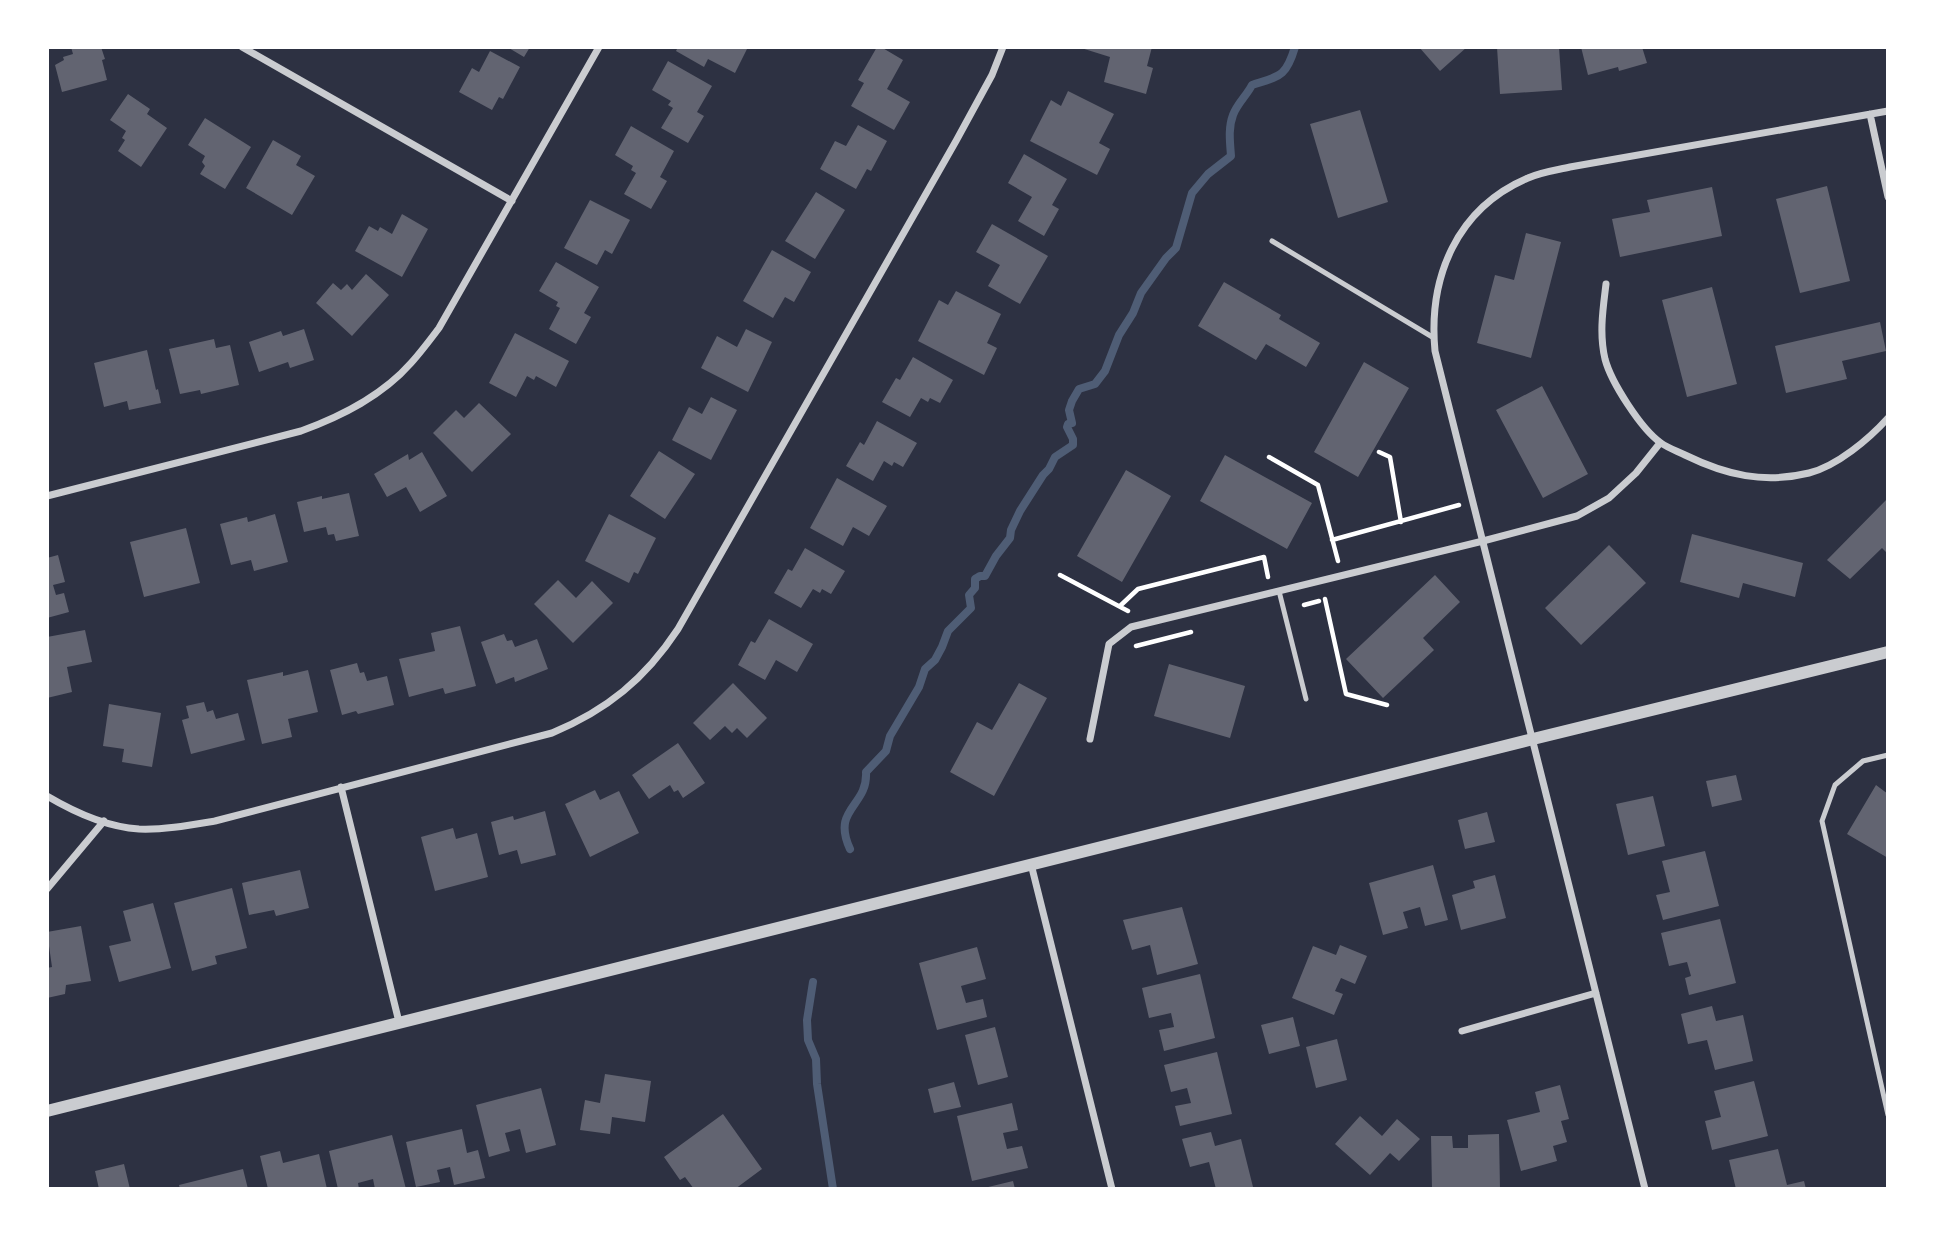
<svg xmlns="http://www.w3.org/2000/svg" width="1935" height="1236" viewBox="0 0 1935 1236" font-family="'Asap Condensed',sans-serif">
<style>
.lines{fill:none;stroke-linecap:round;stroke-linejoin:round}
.stream{stroke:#4f5d75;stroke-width:8}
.building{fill:#626471}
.path{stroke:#fff;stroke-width:4.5}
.service{stroke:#caccd0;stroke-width:5}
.minor{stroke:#caccd0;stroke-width:7}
.tertiary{stroke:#caccd0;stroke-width:12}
</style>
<rect width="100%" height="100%" fill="#2d3142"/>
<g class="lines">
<!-- stream -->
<path class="stream" d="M850 849C831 808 868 807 866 772L886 751 890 736 919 687 925 669 935 660 942 647 948 631 971 608 969 595 975 588V579L980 576H985L996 556 1010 538 1011 530 1020 511 1043 475 1049 469 1055 457 1073 445V439L1067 427 1068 424 1072 423 1069 410 1072 401 1079 389 1095 384 1105 371 1119 335 1133 313 1141 293 1166 258 1176 248 1192 193 1208 174 1231 156C1230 142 1228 128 1233 115 1237 104 1247 95 1252 85 1280 76 1286 77 1295 47
M813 982 807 1020 808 1040 816 1059 817 1084 833 1189"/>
</g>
<!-- building -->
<path class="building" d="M71 47H101L105 59 102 60 107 80 62 92 55 65 64 60 63 57 73 54Z
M507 47H530L524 57Z
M678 47H748L735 73 708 59 704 67 676 51Z
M877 47H881L903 60 887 89 910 102 894 130 851 106 864 83 858 80Z
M1078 47H1152L1147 66 1153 68 1146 94 1104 82 1110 57Z
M1419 47H1467L1440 71Z
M1497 47H1559L1562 90 1500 94Z
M1581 47H1642L1647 63 1619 71 1618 67 1588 75Z
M490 51 520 67 503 99 499 97 492 110 459 92 472 68 479 72Z
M668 61 712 86 697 112 704 116 688 143 661 128 673 108 668 105 671 101 652 90Z
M1068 91 1114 114 1099 143 1110 149 1097 175 1030 141 1051 100 1061 106Z
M128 94 150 109 147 114 167 128 141 167 118 151 125 140 122 138 126 131 110 120Z
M1360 110 1388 202 1338 218 1310 124Z
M205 118 251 147 225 189 200 174 205 166 202 162 205 156 188 145Z
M858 125 887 141 871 171 867 169 856 189 820 169 835 141 846 146Z
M631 126 674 151 660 177 667 181 651 209 624 194 636 173 631 170 633 166 615 155Z
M273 140 301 156 296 165 315 176 292 215 246 188Z
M1024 154 1067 179 1052 205 1059 209 1044 236 1018 221 1032 197 1008 183Z
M1827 186 1850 281 1800 293 1776 199Z
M1712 187 1722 236 1620 257 1612 219 1650 212 1647 200Z
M816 192 845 210 815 259 785 241Z
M590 200 630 220 612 254 605 250 597 265 564 248Z
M402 214 428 229 402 277 355 251 369 226 378 231 380 227 392 234Z
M992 224 1048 256 1020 304 988 286 1000 265 976 252Z
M1526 233 1561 242 1531 358 1477 343 1495 275 1514 280Z
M772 250 811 272 794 302 785 297 773 318 743 301Z
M556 262 599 287 584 313 591 317 576 344 549 329 560 308 556 306 558 302 539 291Z
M366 274 389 295 352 336 316 303 333 283 341 290 347 284 352 290Z
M1224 282 1281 315 1279 319 1320 343 1306 367 1266 344 1256 360 1198 326Z
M1712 287 1737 384 1687 397 1662 300Z
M956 291 1001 314 987 343 997 348 984 375 918 341 939 300 948 305Z
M1880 322 1886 351 1842 361 1847 379 1786 393 1775 346Z
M304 329 314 360 290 368 288 362 259 372 249 342 281 331 283 336Z
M746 329 772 342 748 392 701 368 717 336 737 347Z
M515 333 569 361 556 387 536 376 534 380 527 376 516 397 489 383Z
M214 339 216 348 230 345 239 385 201 394 200 390 180 394 169 349Z
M147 350 156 390 158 389 161 403 129 410 127 401 104 407 94 363Z
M913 357 953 380 940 403 930 398 928 402 921 398 910 417 882 402 896 378 900 380Z
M1364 362 1409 388 1358 477 1314 452Z
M1542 386 1588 474 1543 498 1496 410Z
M711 397 737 410 711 460 672 440 689 407 702 414Z
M479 403 511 434 472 472 433 433 456 410 464 418Z
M877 421 917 443 903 467 894 462 892 466 884 461 873 481 846 466 860 442 864 445Z
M659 451 695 474 665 519 630 496Z
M422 452 447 496 420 512 406 487 387 497 374 474 408 454 409 460Z
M1225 455 1312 503 1287 549 1200 501Z
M1126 470 1171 496 1122 582 1077 556Z
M837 478 887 506 869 536 853 527 843 546 810 528Z
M349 493 359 536 336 541 334 534 328 535 326 527 304 532 297 502 322 496V499Z
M1888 498V554L1882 548 1850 579 1827 560Z
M275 514 288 562 254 571 251 560 231 565 220 524 247 517 248 522Z
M609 514 656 538 638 574 634 572 629 583 585 561Z
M186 528 200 583 144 597 130 542Z
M1692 534 1803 563 1795 597 1743 583 1739 598 1680 582Z
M1609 545 1646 583 1581 645 1545 608Z
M805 548 845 571 831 594 822 589 820 593 813 589 801 608 774 593 788 569 792 571Z
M58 555 65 582 53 585 56 595 64 593 69 612 47 618V558Z
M1435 575 1460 602 1423 638 1434 650 1383 698 1346 659Z
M558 580 576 598 592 581 613 603 573 643 534 604Z
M769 619 813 644 797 672 776 660 765 680 738 665 751 641 755 643Z
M460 626 476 686 445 694 443 688 409 697 399 659 435 651 431 633Z
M85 630 92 662 67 667 72 692 47 698V637Z
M504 634 507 641 512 640 515 647 537 639 548 669 515 682 514 677 496 684 481 642Z
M357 663 360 673 364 672 367 681 387 676 394 705 358 714 356 711 342 715 330 670Z
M1169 664 1245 686 1230 738 1154 716Z
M308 670 318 712 288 719 292 737 262 744 247 680 283 672V676Z
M733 683 767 718 747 738 737 728 732 733 725 726 710 740 693 723Z
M1019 683 1047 698 994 796 950 772 977 722 992 730Z
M204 702 207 712 213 710 216 719 238 713 245 740 191 754 182 720 189 718 186 706Z
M109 704 161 713 152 767 122 762 124 749 103 746Z
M678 743 705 783 683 798 678 790 674 792 670 785 649 799 632 775Z
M1736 775 1742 800 1712 807 1706 781Z
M1876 785 1888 794V858L1847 834Z
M595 790 600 800 619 791 639 833 590 857 565 804Z
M1653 796 1665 846 1628 855 1616 804Z
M545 811 556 855 521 864 517 850 499 855 491 822 513 816 514 820Z
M1487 812 1495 842 1465 849 1458 820Z
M453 828 456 839 477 833 488 877 435 891 421 837Z
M1705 851 1719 906 1663 920 1656 895 1670 892 1662 861Z
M1433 865 1448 920 1425 926 1420 907 1403 912 1408 928 1383 935 1369 883Z
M300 870 309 908 276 916 274 910 249 915 242 883Z
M1495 875 1506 918 1461 930 1452 895 1475 888 1473 881Z
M232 888 247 948 215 956 217 964 192 971 174 903Z
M153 903 171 968 119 982 109 946 131 941 123 911Z
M1182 907 1198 964 1157 975 1150 945 1132 950 1123 920Z
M1720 919 1736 983 1689 995 1685 978 1691 976 1687 962 1669 966 1661 933Z
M81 926 91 981 66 985 65 994 47 998V968L52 967 47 932Z
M1340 945 1367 956 1355 984 1341 978 1335 991 1343 994 1334 1015 1292 998 1313 946 1336 955Z
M977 947 986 979 961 986 966 1003 983 999 987 1017 937 1030 919 963Z
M1200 974 1215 1038 1164 1051 1159 1030 1174 1027 1171 1013 1149 1018 1142 988Z
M1712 1006 1716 1021 1743 1015 1753 1061 1715 1070 1707 1040 1688 1044 1681 1014Z
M1293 1017 1300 1046 1269 1054 1261 1025Z
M995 1027 1008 1077 978 1085 965 1035Z
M1337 1039 1347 1080 1316 1088 1306 1047Z
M1217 1052 1232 1114 1180 1126 1175 1106 1191 1103 1187 1088 1171 1092 1164 1065Z
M605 1074 651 1081 645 1122 612 1117 610 1134 580 1130 585 1100 600 1103Z
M1754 1081 1768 1136 1712 1150 1705 1121 1721 1117 1714 1091Z
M954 1082 961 1107 934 1113 928 1089Z
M1560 1085 1569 1119 1561 1121 1567 1142 1553 1146 1557 1161 1521 1171 1507 1120 1540 1112 1535 1092Z
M541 1088 556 1145 526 1153 520 1129 505 1133 510 1151 489 1157 476 1105Z
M1012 1103 1018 1130 1003 1133 1007 1149 1022 1146 1028 1168 972 1181 957 1116Z
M723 1114 762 1169 735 1189H694L685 1177 680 1180 664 1157Z
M1360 1116 1382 1136 1397 1119 1420 1139 1399 1161 1390 1153 1370 1175 1335 1144Z
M462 1129 467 1153 478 1150 485 1178 454 1185 450 1167 437 1170 440 1182 416 1187 406 1142Z
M1211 1132 1215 1146 1241 1139 1253 1187 1216 1189 1209 1162 1190 1167 1182 1139Z
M1499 1134 1500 1189H1432L1431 1136H1452L1453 1148H1468V1135Z
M392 1135 406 1189H375L373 1179 358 1183 359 1189H338L329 1151Z
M1778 1149 1787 1185 1804 1181 1806 1189H1736L1729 1160Z
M280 1151 283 1163 319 1154 327 1189H268L260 1156Z
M124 1164 130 1189H99L95 1171Z
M243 1169 248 1189H180L179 1185Z
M1013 1181 1015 1189H984V1188Z"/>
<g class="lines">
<!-- path -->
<path class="path" d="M1379 452 1390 457 1401 522
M1269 457 1318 485 1338 561
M1332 540 1459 505
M1060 575 1128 611
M1325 599 1346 694 1387 705
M1304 605 1319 601
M1120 606 1138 589 1264 557 1268 577
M1136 646 1191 632"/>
<!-- service -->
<path class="service" d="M1272 241 1434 338
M1279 591 1306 699
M1888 755 1863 761 1835 785 1822 821 1888 1115"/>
<!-- minor -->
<path class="minor" d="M242 47 512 201
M1870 114 1888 197
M1606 284C1603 309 1599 333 1605 359 1611 382 1641 429 1661 443 1668 448 1677 451 1685 455 1726 475 1764 484 1809 473 1837 466 1869 439 1888 418
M47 496 301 431C342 416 382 396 411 363 421 352 430 340 439 328L599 47
M1090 739 1109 644 1131 627 1483 541 1577 516 1609 498 1636 473 1660 443
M341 787 399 1022
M47 796C74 812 107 827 139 829 164 830 191 825 215 821L552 733C607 710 645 679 678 629L956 141 992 75 1003 47
M1031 864 1112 1189
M47 889 104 821
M1462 1031 1596 993
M1645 1189 1435 351C1428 277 1457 208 1528 178 1541 172 1557 170 1570 167L1888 111"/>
<!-- tertiary -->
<path class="tertiary" d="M47 1111 1533 739 1888 652"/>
</g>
<!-- border -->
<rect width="1935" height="1236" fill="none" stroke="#ffffff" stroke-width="98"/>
</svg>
